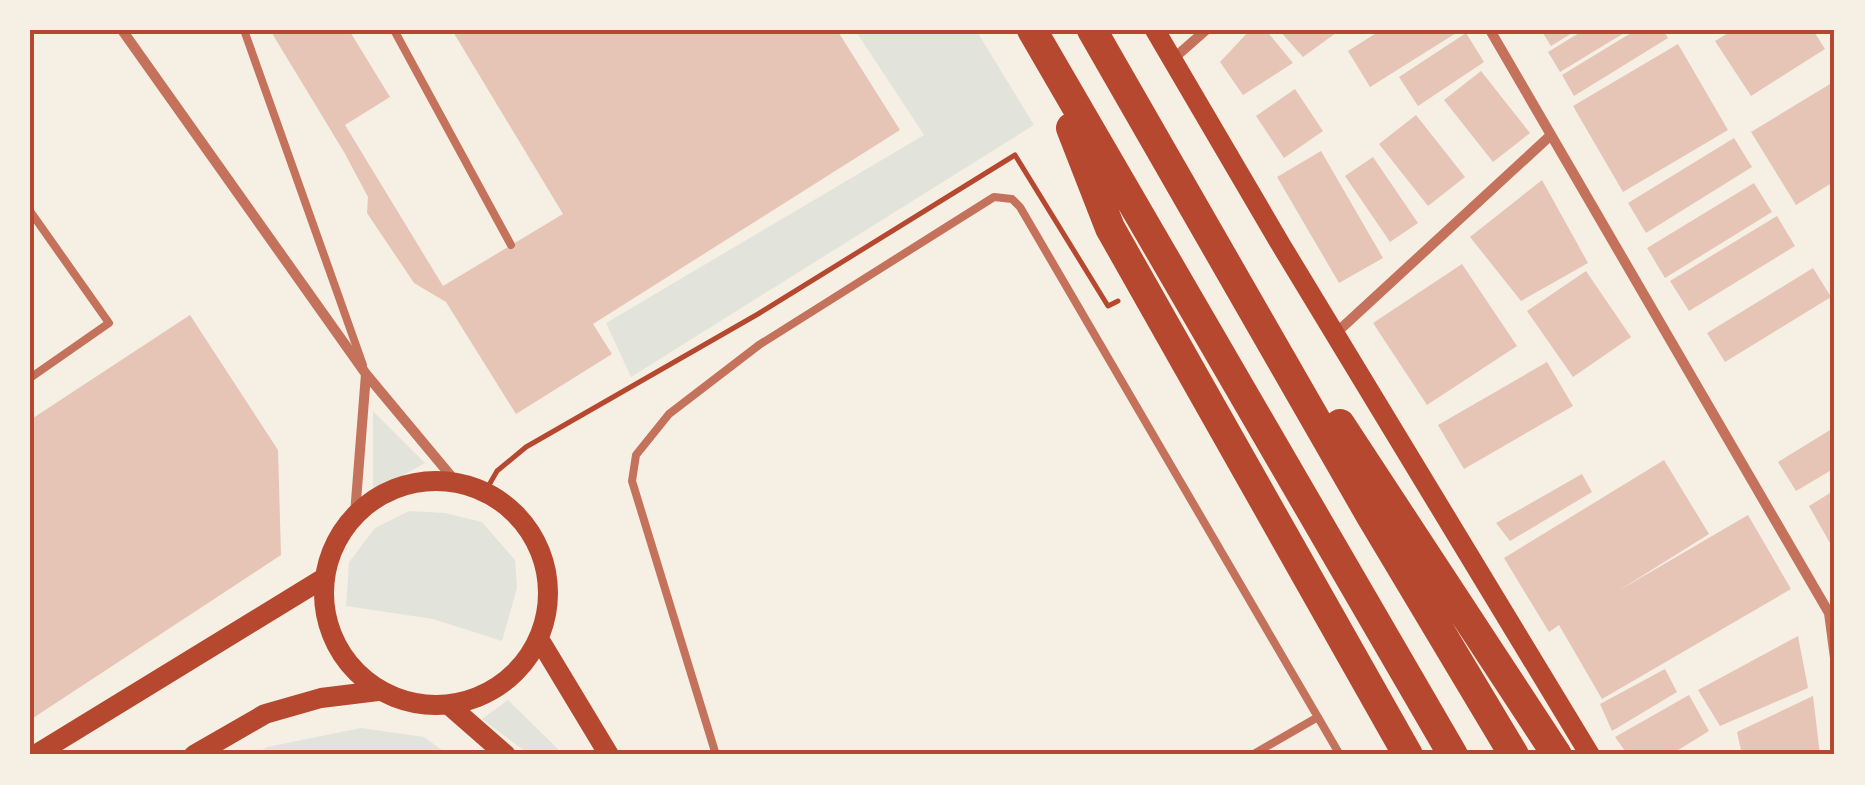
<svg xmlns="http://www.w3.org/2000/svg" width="1865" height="785" viewBox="0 0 1865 785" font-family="'Titillium Web',sans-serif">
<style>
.green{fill:#e2e4dc}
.building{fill:#e6c5b7}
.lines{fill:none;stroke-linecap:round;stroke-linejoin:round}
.path{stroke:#b5482f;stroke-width:5}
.service{stroke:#c5725c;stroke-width:8}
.minor{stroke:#c5725c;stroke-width:10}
.secondary{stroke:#b5482f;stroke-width:20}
.motorway{stroke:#b5482f;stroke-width:30}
.neatline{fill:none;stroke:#b5482f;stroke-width:4}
</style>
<rect width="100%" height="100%" fill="#f6efe4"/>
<!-- green -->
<path class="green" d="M855 30H976L1034 125 631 377 606 323 924 135Z
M373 411 425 463 373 492Z
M409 511 445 513 482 522 515 560 517 588 502 641 433 619 346 606 349 562 375 528Z
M508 700 558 749 561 755H530L482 719Z
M361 728 424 737 449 755H255L267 747Z"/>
<!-- building -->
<path class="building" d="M270 30H349L390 97 345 125 443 286 563 214 452 30H837L900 130 593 324 612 354 516 414 446 302 414 283 367 213 368 197 344 152Z
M1250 30H1266L1293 63 1243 95 1220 62Z
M1279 30H1340L1303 57Z
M1381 30H1461L1370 87 1348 51Z
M1541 30H1577L1551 46Z
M1584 30H1629L1560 72 1548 52Z
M1636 30H1663L1668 38 1574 96 1562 75Z
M1733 30H1813L1825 49 1751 96 1715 41Z
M1466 33 1484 62 1418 106 1399 77Z
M1678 44 1728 130 1623 192 1573 106Z
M1481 71 1530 133 1493 162 1444 100Z
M1835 81V181L1796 205 1751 132Z
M1295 89 1323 131 1284 158 1256 116Z
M1416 115 1465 177 1428 206 1379 144Z
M1734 138 1752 167 1646 233 1628 203Z
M1321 151 1383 258 1339 283 1277 177Z
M1373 157 1418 223 1390 242 1345 176Z
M1542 180 1588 263 1521 301 1470 237Z
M1754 183 1772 212 1665 278 1647 248Z
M1777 216 1795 246 1689 311 1670 281Z
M1462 264 1517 346 1427 405 1373 323Z
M1813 268 1831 297 1725 362 1707 333Z
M1586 271 1631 337 1573 377 1527 311Z
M190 315 278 450 281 555 30 720V420Z
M1547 362 1573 406 1464 469 1438 425Z
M1835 427V468L1796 491 1778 462Z
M1664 460 1709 534 1618 591 1748 515 1791 589 1602 699 1559 625 1549 632 1504 558Z
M1582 474 1592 492 1510 541 1496 523Z
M1835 490V552L1809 506Z
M1798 636 1808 688 1720 726 1698 690Z
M1665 669 1677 692 1612 731 1600 704Z
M1689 695 1709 731 1670 755H1628L1615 737Z
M1813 696 1820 755H1742L1737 732Z"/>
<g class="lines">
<!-- path -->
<path class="path" d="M485 492 497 471 526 447 758 314 1015 155 1108 306 1118 301"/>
<!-- service -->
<path class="service" d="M244 30 363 365
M394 30 511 245
M30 211 109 323 30 378
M716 755 632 481 636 455 669 414 759 345 994 197 1012 199 1020 207 1340 755
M1252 755 1318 717"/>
<!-- minor -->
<path class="minor" d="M122 30 366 374
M1490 30 1829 613 1835 658
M1173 59 1206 30
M1335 334 1551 135
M355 514 366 374 456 482"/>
<!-- secondary -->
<path class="secondary" d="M1155 30 1281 245 1590 755
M324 593a112 112 0 1 1 224 0a112 112 0 1 1-224 0Z
M539 639 609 755
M450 706 506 755
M35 755 324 578
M194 755 265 714 321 698 378 691"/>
<!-- motorway -->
<path class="motorway" d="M1032 30 1453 755
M1092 30 1371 516 1514 755
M1071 128 1110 228 1408 755
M1340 424 1557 755"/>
</g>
<!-- border -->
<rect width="1865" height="785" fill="none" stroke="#f6efe4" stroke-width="65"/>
<rect x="32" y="32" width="1800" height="720" class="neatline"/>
</svg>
